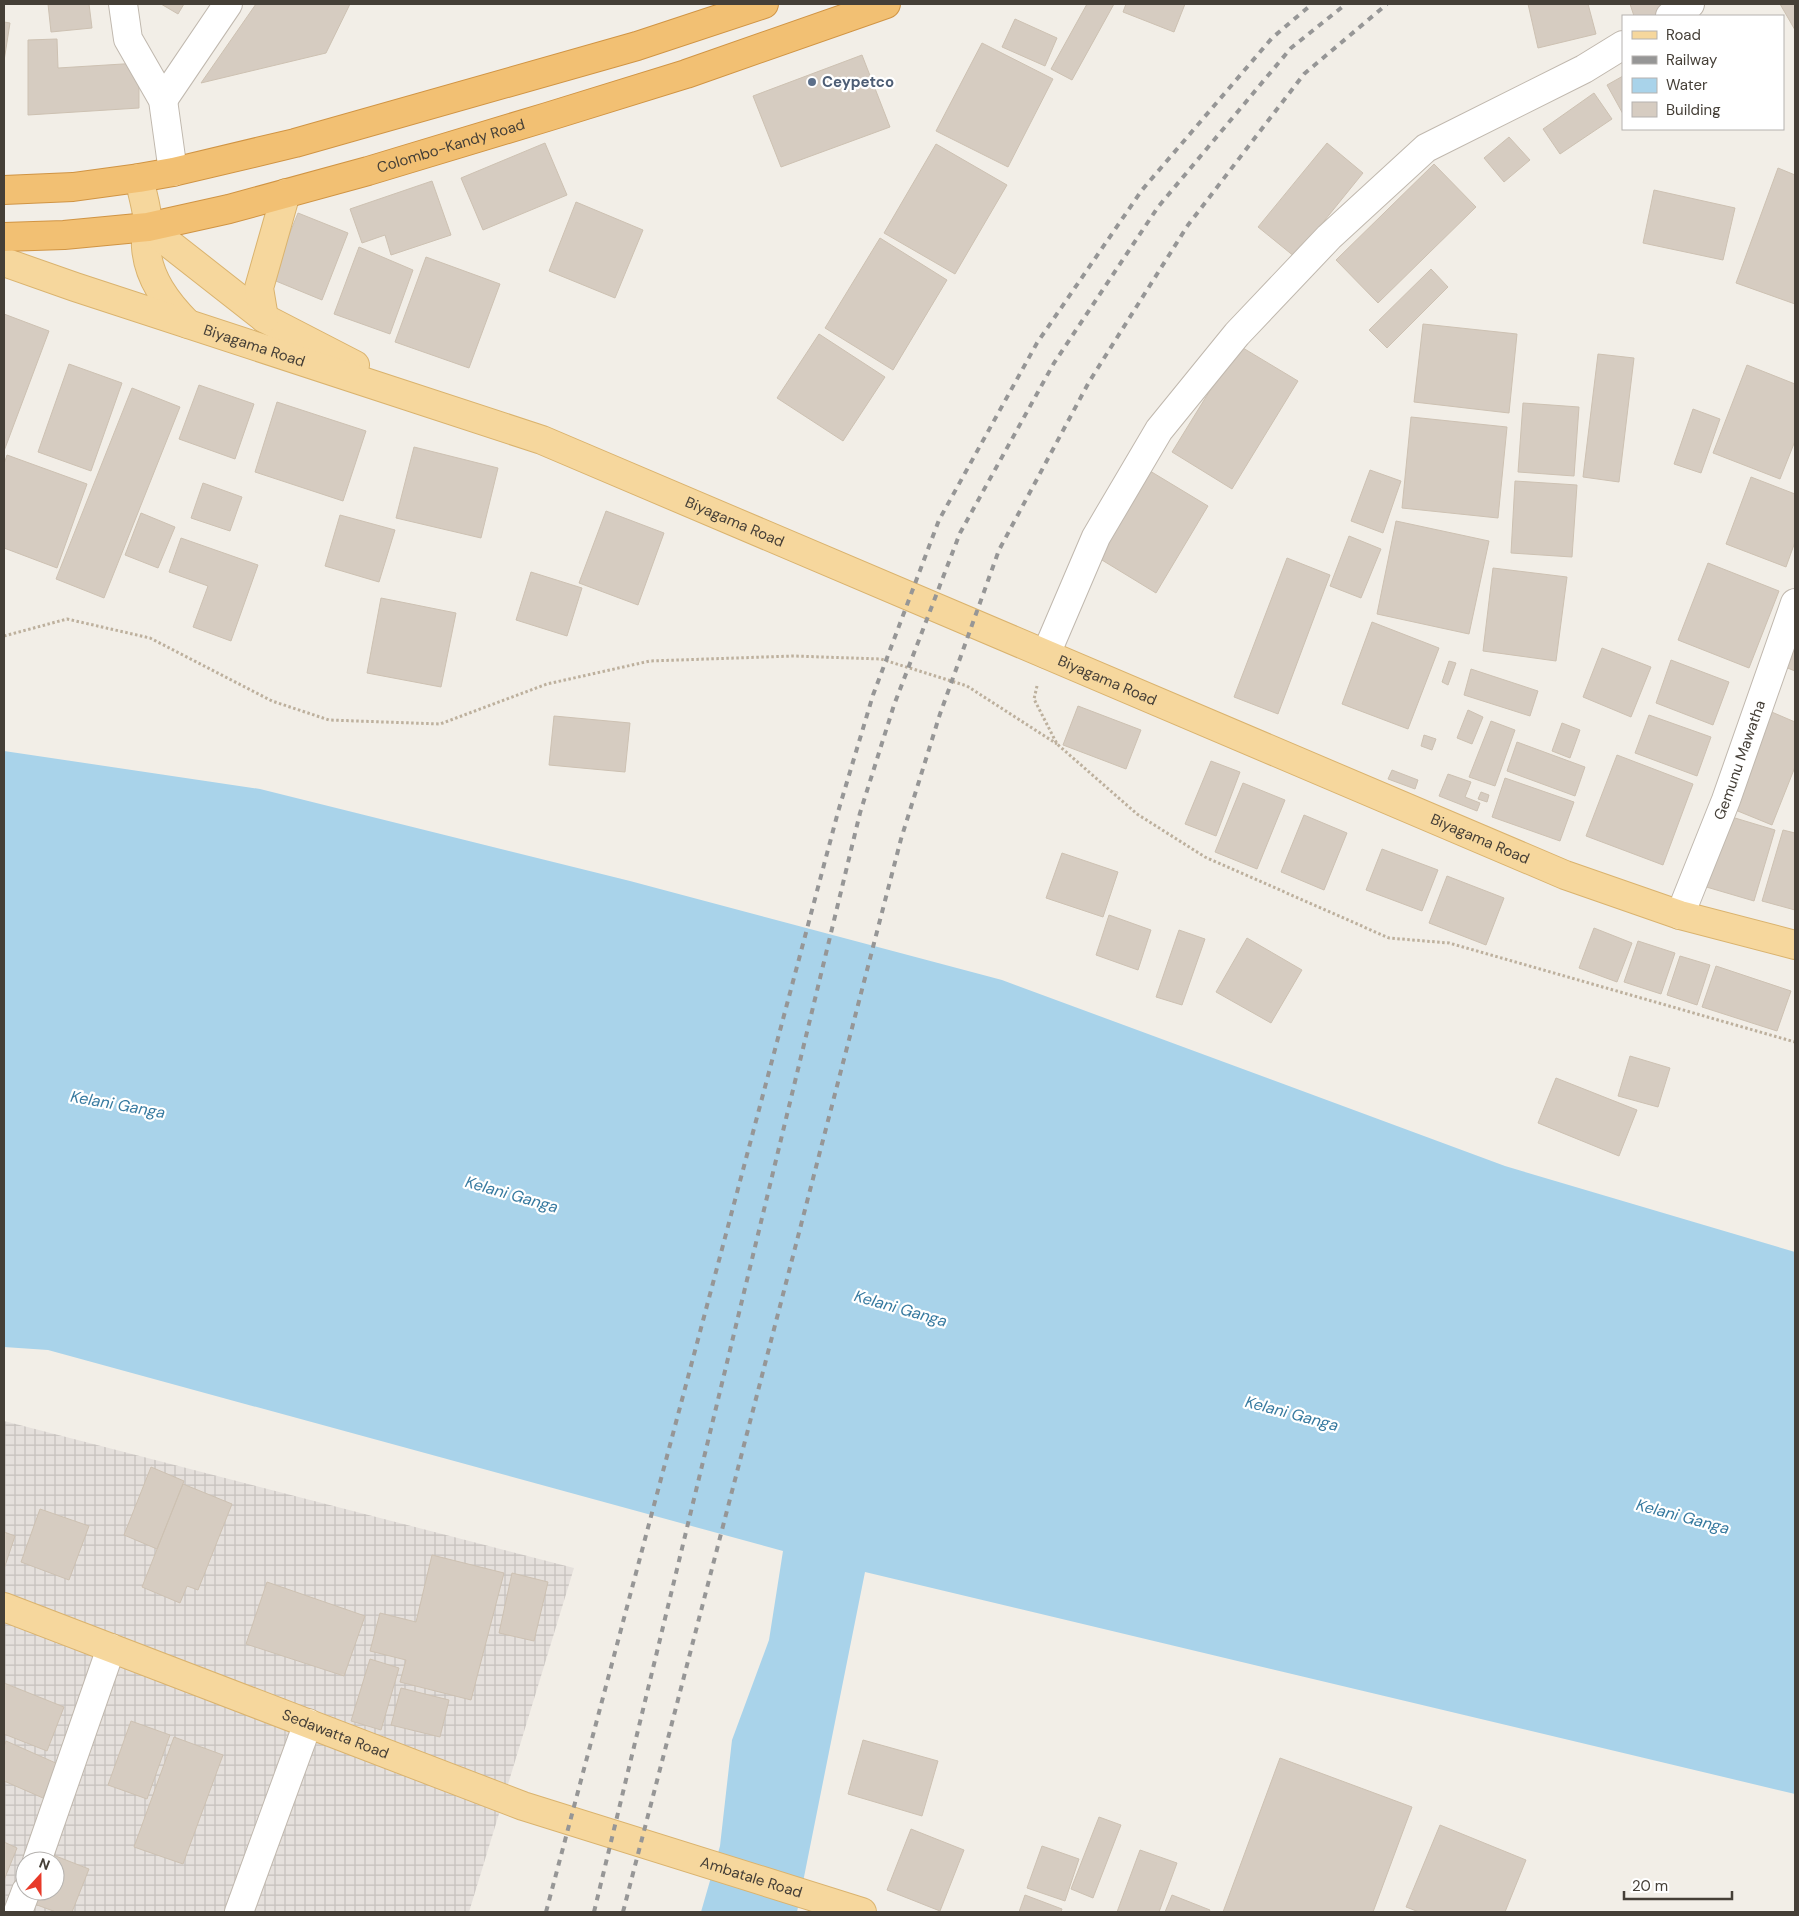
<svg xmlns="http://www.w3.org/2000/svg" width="1799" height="1916" viewBox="0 0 1799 1916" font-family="'DM Sans',sans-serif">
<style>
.industrial{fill:url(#industrial-grid);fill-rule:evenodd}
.water{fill:#a9d3ea}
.building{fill:#d6ccc1;stroke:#cdc1b2}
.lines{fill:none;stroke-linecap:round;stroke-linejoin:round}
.street-casing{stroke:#c0b8ae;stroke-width:30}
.primary-casing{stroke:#dab36e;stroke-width:30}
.highway-casing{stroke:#d09444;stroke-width:30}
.path{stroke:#bdb09d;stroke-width:3;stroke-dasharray:2.5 2.5;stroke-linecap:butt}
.street{stroke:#fff;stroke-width:28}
.primary{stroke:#f6d79d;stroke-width:28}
.highway{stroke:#f2c073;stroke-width:28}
.rail{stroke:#969696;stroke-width:4;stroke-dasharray:6 6;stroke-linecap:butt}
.service-dot{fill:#5c6f8a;stroke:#fff;stroke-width:2}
.labels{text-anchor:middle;stroke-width:4.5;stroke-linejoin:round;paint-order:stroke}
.service-label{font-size:15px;font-weight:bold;fill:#4e5e75;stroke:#fff;text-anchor:start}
.street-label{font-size:15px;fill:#453f37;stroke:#fff}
.water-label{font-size:16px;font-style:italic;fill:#377aa0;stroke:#fff}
</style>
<defs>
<pattern id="industrial-grid" width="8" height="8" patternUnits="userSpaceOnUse" patternTransform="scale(1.25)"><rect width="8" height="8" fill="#e5e0dc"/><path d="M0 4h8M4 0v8" fill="none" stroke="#c6c1bd"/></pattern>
</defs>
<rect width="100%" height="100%" fill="#f2eee7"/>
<!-- industrial -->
<path class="industrial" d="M4 1421 574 1568 469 1912H4ZM25 1861H55V1891H25Z"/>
<!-- water -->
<path class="water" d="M4 751 260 789 630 881 1002 980 1505 1166 1795 1252V1794L865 1572 797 1912H701L720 1846 732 1740 769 1640 783 1551 48 1350 4 1347Z"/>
<!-- building -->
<path class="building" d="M48 4H89L92 28 51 32Z
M161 4H184L178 14Z
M256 4H350L326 53 201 83Z
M1087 4H1114L1072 80 1051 69Z
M1126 4H1185L1174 32 1123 12Z
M1528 4H1588L1596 34 1538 48Z
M1630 4H1665L1663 16H1634Z
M1780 4H1795V30Z
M1015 19 1057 38 1045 66 1002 47Z
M4 22 10 23 4 61Z
M57 39 58 68 139 63V108L28 115V40Z
M982 43 1053 79 1008 167 936 131Z
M862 55 890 127 781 167 753 96Z
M1623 76V114L1607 85Z
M1594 93 1612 119 1560 154 1543 129Z
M1509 137 1530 160 1504 182 1484 158Z
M545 143 567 195 483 230 461 178Z
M1327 143 1363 173 1295 257 1258 227Z
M936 144 1007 185 955 274 884 233Z
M1434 164 1476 207 1378 303 1336 260Z
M1778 168 1795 175V304L1736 283Z
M432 181 451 235 391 255 385 235 362 243 350 209Z
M1654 190 1735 208 1723 260 1643 243Z
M576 202 643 230 615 298 549 271Z
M298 213 348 233 322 300 271 279Z
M880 238 947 280 893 370 825 328Z
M359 247 413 270 390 334 334 314Z
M426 257 500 284 469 368 395 342Z
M1431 269 1448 287 1387 348 1369 330Z
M4 314 49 331 4 451Z
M1423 324 1517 334 1509 413 1414 402Z
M819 334 885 377 843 441 777 398Z
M1238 345 1298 381 1232 489 1172 452Z
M1598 354 1634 358 1619 482 1583 477Z
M69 364 122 383 91 471 38 452Z
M1747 365 1795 384V441L1780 479 1713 453Z
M199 385 254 404 235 459 179 439Z
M132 388 180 407 104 598 56 579Z
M277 402 366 431 343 501 255 472Z
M1523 403 1579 407 1574 476 1518 472Z
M1693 409 1720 419 1701 473 1674 464Z
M1411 417 1507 427 1498 518 1402 508Z
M414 447 498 468 481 538 396 518Z
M7 455 87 484 57 568 4 548V464Z
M1370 470 1401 481 1383 533 1351 521Z
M1150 471 1208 506 1156 593 1097 557Z
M1751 477 1795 494V542L1786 567 1726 544Z
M1515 481 1577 485 1572 557 1511 553Z
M203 483 242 497 230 531 191 518Z
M606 511 664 533 638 605 579 583Z
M141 513 175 527 158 568 125 555Z
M340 515 395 530 379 582 325 566Z
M1396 521 1489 541 1469 634 1377 614Z
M1349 536 1381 549 1361 598 1330 586Z
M181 538 258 565 231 641 193 627 208 586 169 572Z
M1287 558 1330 575 1278 714 1234 697Z
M1708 563 1779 591 1749 668 1678 640Z
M1493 568 1567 577 1556 661 1483 651Z
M531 572 582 588 567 636 516 620Z
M381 598 456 613 441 687 367 673Z
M1372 622 1439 648 1408 729 1342 704Z
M1795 640V671L1785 667Z
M1602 648 1651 667 1631 717 1583 697Z
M1671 660 1729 682 1713 725 1656 703Z
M1449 661 1456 663 1448 685 1442 682Z
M1471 669 1538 691 1530 716 1464 695Z
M1078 706 1141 730 1126 769 1063 745Z
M1468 710 1483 717 1472 744 1457 738Z
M1767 710 1795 722V767L1772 825 1728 807Z
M1649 715 1711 737 1697 776 1635 753Z
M554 716 630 723 625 772 549 765Z
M1491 721 1515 730 1495 786 1469 777Z
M1562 723 1580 730 1570 758 1552 751Z
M1424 735 1436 739 1432 750 1421 746Z
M1517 742 1585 767 1575 796 1507 771Z
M1617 755 1693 784 1663 865 1586 836Z
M1211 761 1240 772 1216 836 1185 824Z
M1392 770 1418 780 1415 789 1388 779Z
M1448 774 1471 782 1465 797 1480 803 1477 811 1439 796Z
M1505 778 1574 802 1560 841 1492 817Z
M1243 783 1285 800 1257 869 1215 852Z
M1481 792 1489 795 1487 802 1478 799Z
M1304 815 1347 833 1324 890 1281 872Z
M1725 815 1775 830 1754 901 1703 886Z
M1783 830 1795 833V910L1762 901Z
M1382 849 1438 870 1422 911 1366 890Z
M1062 853 1118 872 1103 917 1046 898Z
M1447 876 1504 898 1486 945 1429 923Z
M1109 915 1151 930 1138 970 1096 955Z
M1594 928 1632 943 1617 982 1579 968Z
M1179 930 1205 939 1182 1005 1156 997Z
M1247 938 1302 970 1271 1023 1216 992Z
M1638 941 1675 953 1661 994 1624 982Z
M1680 956 1710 965 1697 1005 1667 995Z
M1716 966 1791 991 1777 1031 1702 1007Z
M1630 1056 1670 1068 1658 1107 1618 1096Z
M1556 1078 1637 1110 1619 1156 1538 1123Z
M151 1467 184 1481 157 1549 124 1535Z
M183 1484 232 1504 198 1590 187 1586 180 1603 142 1587Z
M40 1509 89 1526 69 1580 21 1562Z
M4 1532 15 1536 4 1569Z
M432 1555 504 1573 471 1700 400 1682 406 1660 370 1651 380 1613 416 1622Z
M512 1573 548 1582 534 1641 499 1633Z
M267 1582 365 1616 344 1676 246 1644Z
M370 1659 399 1668 381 1730 351 1721Z
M4 1683 64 1707 47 1751 4 1734Z
M401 1688 449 1700 440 1737 391 1725Z
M131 1721 170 1735 147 1799 108 1785Z
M174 1737 223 1755 183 1864 134 1847Z
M863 1740 938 1761 922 1816 848 1794Z
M6 1741 58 1764 43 1798 4 1781V1747Z
M1280 1758 1412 1807 1373 1912H1223Z
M1099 1817 1121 1825 1093 1898 1071 1889Z
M1440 1825 1526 1860 1505 1912H1419L1406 1907Z
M911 1829 964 1850 940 1911 887 1890Z
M4 1842 17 1848 4 1880Z
M1042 1846 1079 1859 1065 1901 1027 1888Z
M1140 1850 1177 1863 1159 1912H1117Z
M48 1853 89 1869 72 1912H56L29 1902 33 1891H55V1861H45Z
M1025 1895 1062 1909 1061 1912H1019Z
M1172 1895 1210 1910 1209 1912H1165Z"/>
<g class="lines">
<!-- street casing -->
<g class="street-casing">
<g id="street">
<path d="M123 4 128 39 163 100 173 172"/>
<path d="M1670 16 1690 4"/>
<path d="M163 100 228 4"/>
<path d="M1046 654 1096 537 1159 430 1237 334 1329 237 1426 148 1584 69 1623 45"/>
<path id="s1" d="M1680 915 1726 800 1795 603"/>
<path d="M37 1861 111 1648"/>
<path d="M18 1912 26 1891"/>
<path d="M239 1912 308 1723"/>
</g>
</g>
<!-- primary casing -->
<g class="primary-casing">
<g id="primary">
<path d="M139 178C142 193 149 214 148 228 148 235 145 241 146 247 148 278 167 303 188 324"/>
<path d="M148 227 264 318 355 365"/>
<path id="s2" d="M4 262 75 287 542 440 1565 875 1680 915 1795 945"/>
<path d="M264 318 259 288 286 193"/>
<path id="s3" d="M4 1607 523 1806 862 1912"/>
</g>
</g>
<!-- highway casing -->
<g class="highway-casing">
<g id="highway">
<path d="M4 190 73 187 139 178 173 172 295 143 637 46 764 4"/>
<path id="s4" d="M4 237 64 235 148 227 229 209 368 171 547 117 686 74 886 4"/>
</g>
</g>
<!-- path -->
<path class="path" d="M4 636 67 619 150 638 272 701 329 720 440 724 547 684 650 661 793 656 881 659 967 686 1057 744
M1037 686 1034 699 1057 744 1137 814 1205 857 1389 938 1449 943 1795 1042"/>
<!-- street -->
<use href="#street" class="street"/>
<!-- primary -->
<use href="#primary" class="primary"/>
<!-- highway -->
<use href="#highway" class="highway"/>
<!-- rail -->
<path class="rail" d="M546 1912 838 812 873 695 939 520 1037 343 1142 190 1272 38 1312 4
M594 1912 860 813 894 705 960 533 1054 363 1158 207 1291 48 1346 4
M623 1912 901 839 940 714 999 550 1089 382 1188 225 1304 74 1387 4"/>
</g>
<!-- markers -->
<circle class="service-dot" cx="812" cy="82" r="5"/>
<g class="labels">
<!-- service labels -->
<g class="service-label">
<text x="822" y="87">Ceypetco</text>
</g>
<!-- street labels -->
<g class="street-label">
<text dy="5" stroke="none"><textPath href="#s4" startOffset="458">Colombo-Kandy Road</textPath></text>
<text dy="5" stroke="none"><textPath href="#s2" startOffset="264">Biyagama Road</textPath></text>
<text dy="5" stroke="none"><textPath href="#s2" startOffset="776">Biyagama Road</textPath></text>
<text dy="5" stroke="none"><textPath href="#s2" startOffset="1181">Biyagama Road</textPath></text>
<text dy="5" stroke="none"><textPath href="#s1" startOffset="166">Gemunu Mawatha</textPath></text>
<text dy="5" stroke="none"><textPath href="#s2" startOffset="1586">Biyagama Road</textPath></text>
<text dy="5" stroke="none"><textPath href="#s3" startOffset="355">Sedawatta Road</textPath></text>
<text dy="5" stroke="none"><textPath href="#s3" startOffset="795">Ambatale Road</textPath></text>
</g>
<!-- water labels -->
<g class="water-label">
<text transform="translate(118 1104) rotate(10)" y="6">Kelani Ganga</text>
<text transform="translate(512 1194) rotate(16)" y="6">Kelani Ganga</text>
<text transform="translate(901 1308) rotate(16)" y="6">Kelani Ganga</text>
<text transform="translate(1292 1413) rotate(15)" y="6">Kelani Ganga</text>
<text transform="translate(1683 1516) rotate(15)" y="6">Kelani Ganga</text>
</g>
</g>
<!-- border -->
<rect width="1799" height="1916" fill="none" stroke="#453f37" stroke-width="10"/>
<!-- legend -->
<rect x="1622" y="15" width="162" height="115" fill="#ffffff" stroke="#b5b2af"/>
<rect x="1632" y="31" width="25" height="8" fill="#f6d79d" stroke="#b5b2af"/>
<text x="1666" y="40" font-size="15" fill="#453f37">Road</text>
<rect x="1632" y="56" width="25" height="8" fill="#969696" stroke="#b5b2af"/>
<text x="1666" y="65" font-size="15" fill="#453f37">Railway</text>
<rect x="1632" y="78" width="25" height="15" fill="#a9d3ea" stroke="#b5b2af"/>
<text x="1666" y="90" font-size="15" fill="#453f37">Water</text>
<rect x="1632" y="102" width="25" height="15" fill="#d6ccc1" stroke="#b5b2af"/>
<text x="1666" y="115" font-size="15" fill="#453f37">Building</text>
<!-- north arrow -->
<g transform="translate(40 1876) rotate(21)"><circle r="24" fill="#ffffff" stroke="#b5b2af"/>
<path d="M0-4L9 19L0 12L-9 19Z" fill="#e83a29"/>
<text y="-8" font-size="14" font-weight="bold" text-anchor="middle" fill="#453f37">N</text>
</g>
<!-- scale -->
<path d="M1624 1891v8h108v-8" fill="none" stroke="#453f37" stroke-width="2.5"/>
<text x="1632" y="1891" font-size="15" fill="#453f37" stroke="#ffffff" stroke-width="4" paint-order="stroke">20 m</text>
</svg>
